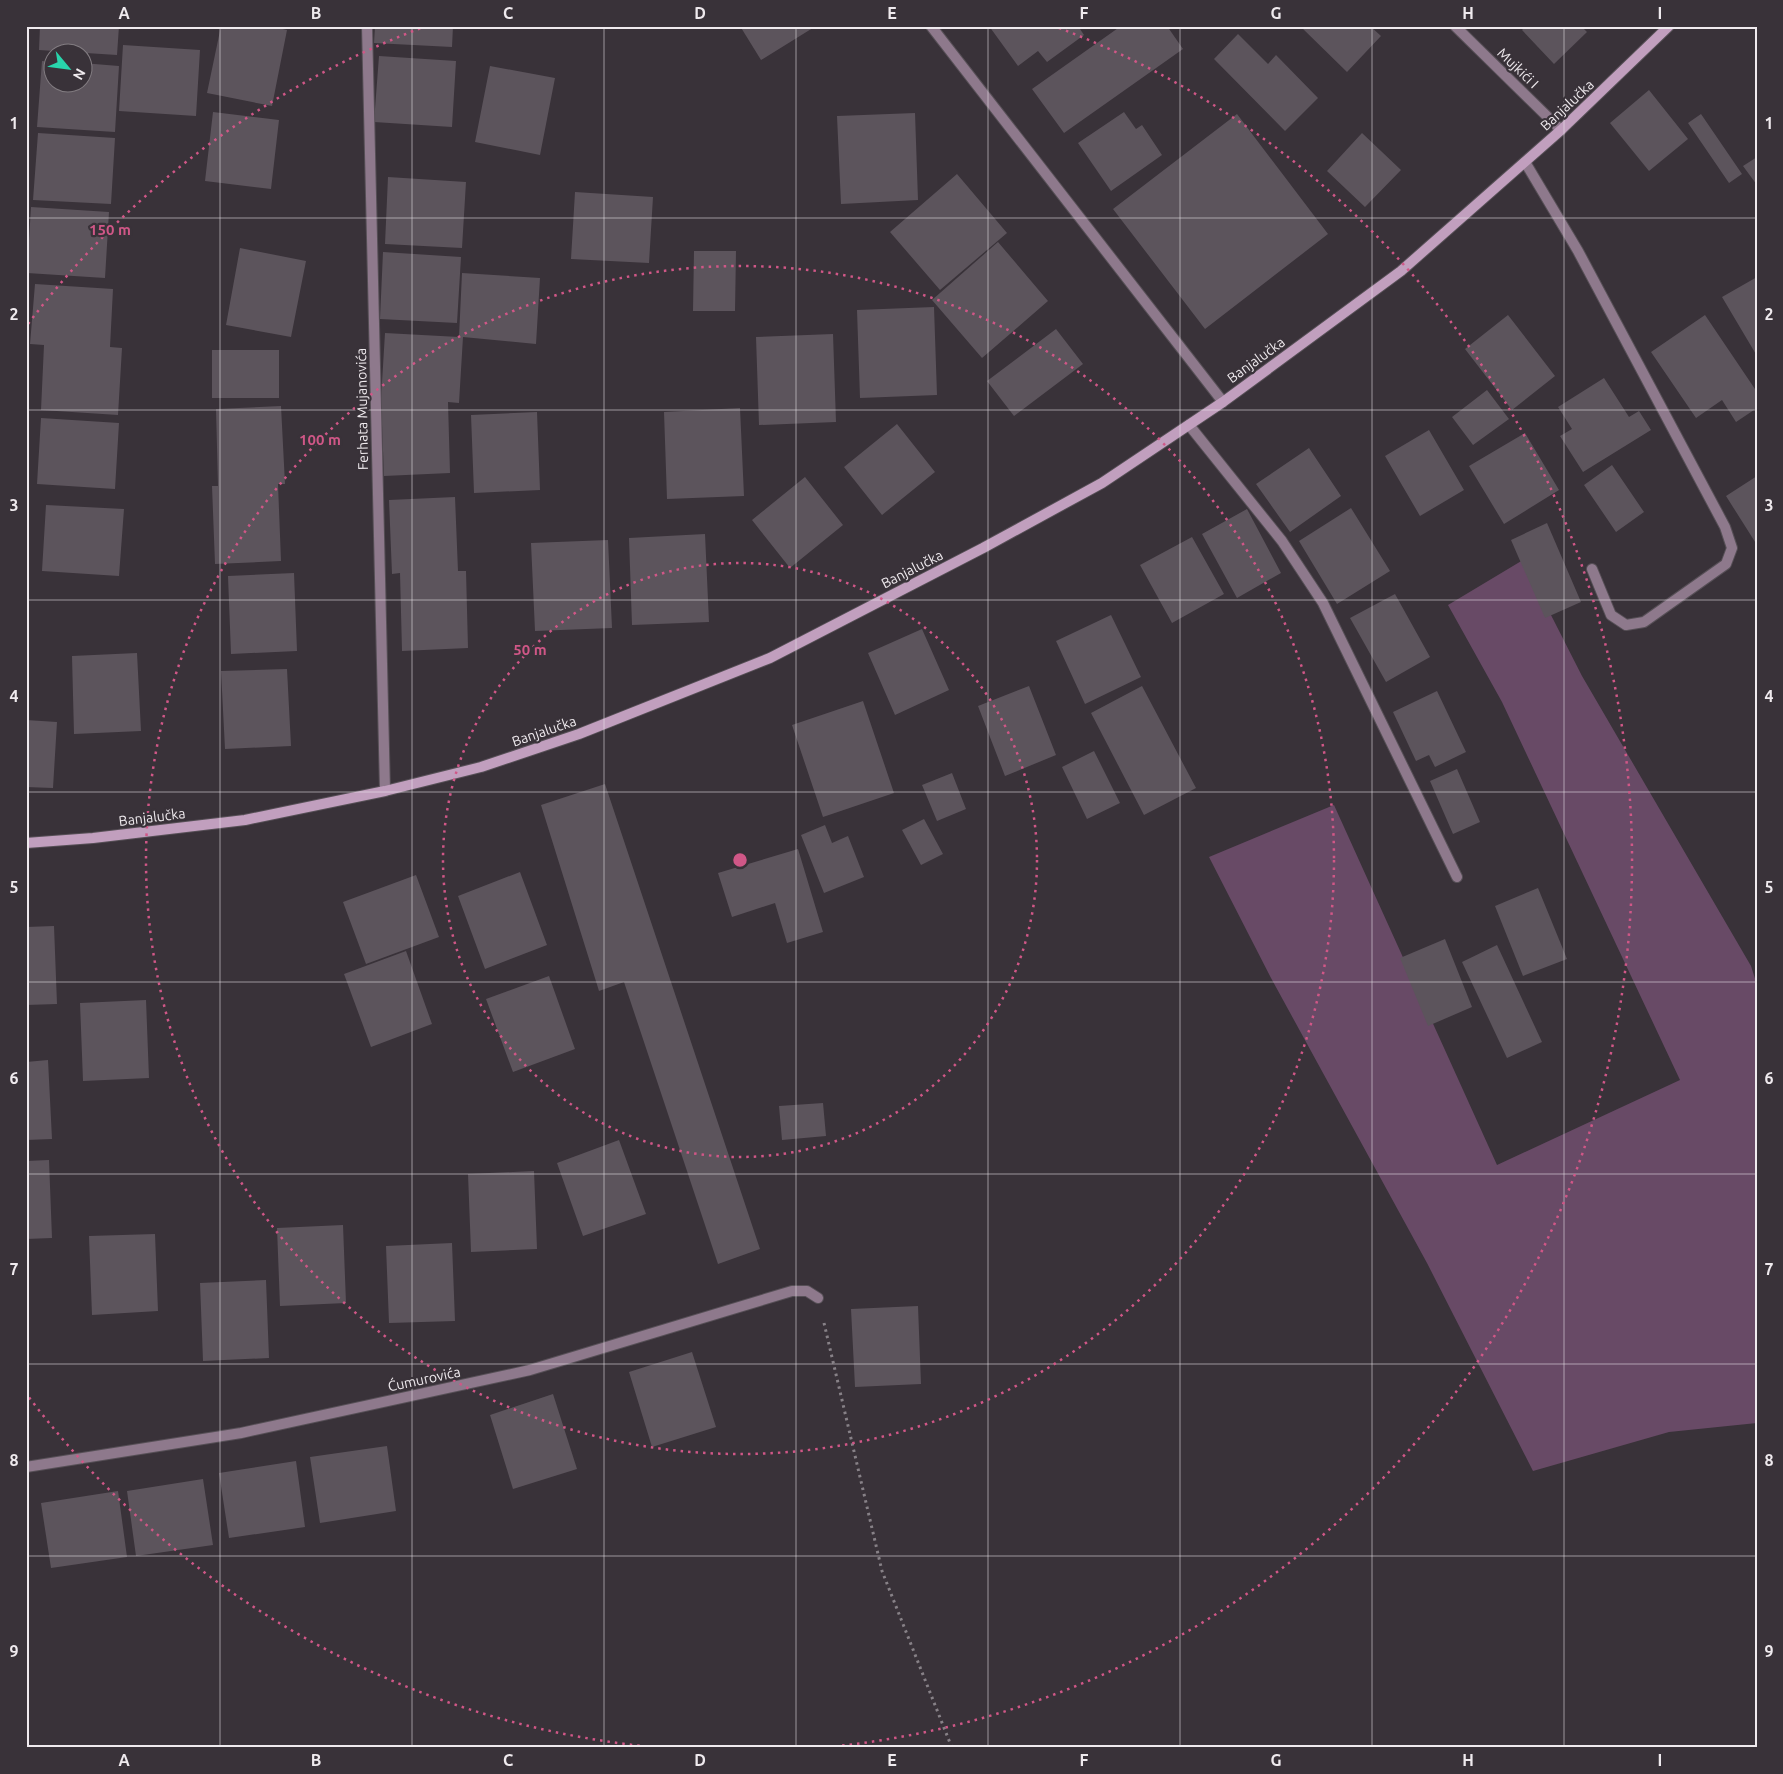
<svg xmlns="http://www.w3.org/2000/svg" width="1783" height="1774" viewBox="0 0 1783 1774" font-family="Ubuntu,sans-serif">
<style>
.green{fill:#684a66}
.building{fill:#5c545c}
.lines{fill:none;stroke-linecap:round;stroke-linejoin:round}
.minor-casing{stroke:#564f56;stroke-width:12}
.secondary-casing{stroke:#564f56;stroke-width:12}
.path{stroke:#878187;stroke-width:3;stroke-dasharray:2.5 4;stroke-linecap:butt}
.minor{stroke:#8e798c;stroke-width:10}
.secondary{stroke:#c19fbe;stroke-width:10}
.grid{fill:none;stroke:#efeaee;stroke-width:1;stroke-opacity:0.55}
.ring{fill:none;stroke:#d05787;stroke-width:2.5;stroke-dasharray:2.5 5}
.labels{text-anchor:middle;stroke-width:4.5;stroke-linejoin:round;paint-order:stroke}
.street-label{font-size:14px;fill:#efeaee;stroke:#393239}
.centre{fill:#d05787;stroke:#393239;stroke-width:2.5}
.ring-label{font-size:15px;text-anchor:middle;font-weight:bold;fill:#d05787;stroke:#393239;stroke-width:4.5;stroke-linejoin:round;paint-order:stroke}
.neatline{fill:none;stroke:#efeaee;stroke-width:2}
.grid-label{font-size:16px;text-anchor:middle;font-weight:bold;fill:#efeaee}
</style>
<rect width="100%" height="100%" fill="#393239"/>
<!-- green -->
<path class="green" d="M1523 560 1582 676 1751 966 1757 985V1423L1669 1432 1533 1471 1427 1263 1271 978 1209 857 1334 805 1497 1165 1680 1080 1502 702 1448 605Z"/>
<!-- building -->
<path class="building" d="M40 26H119L117 55 39 50Z
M221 26H270L287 30 272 106 207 93Z
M375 26H453L452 47 374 43Z
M740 26H816L761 60Z
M989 26H1078L1084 35 1047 62 1038 51 1018 66Z
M1121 26H1167L1183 49 1064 133 1032 89Z
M1300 26H1370L1381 36 1347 72Z
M1526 26H1581L1587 32 1554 64 1522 30Z
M1238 34 1268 64 1276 55 1318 98 1285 131 1214 59Z
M123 45 200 50 196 116 119 111Z
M379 56 456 61 452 127 374 122Z
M42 61 52 62V82H82V63L119 66 115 132 37 127Z
M490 66 555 78 540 155 475 142Z
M1649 90 1688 139 1649 171 1610 123Z
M213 112 279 120 271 189 205 181Z
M1124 112 1136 129 1142 125 1162 155 1111 191 1078 143Z
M915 113 918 200 841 204 837 116Z
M1237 114 1328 234 1205 329 1113 209Z
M1701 114 1742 174 1729 183 1688 123Z
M38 133 115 138 111 204 33 200Z
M1362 133 1401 170 1365 207 1327 171Z
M1757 157V185L1743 166Z
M957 174 1007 233 940 290 890 232Z
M388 177 466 182 462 248 385 244Z
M575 192 653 197 649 263 571 259Z
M31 207 109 212 105 278 27 273Z
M998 242 1048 301 982 358 932 300Z
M240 248 306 261 291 337 226 325Z
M694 251H736L735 311H693Z
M383 252 461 257 457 323 380 319Z
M462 273 540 278 536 344 463 337 459 403 448 402 450 473 384 476 381 399 385 333 459 337Z
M1757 277V356L1722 297Z
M35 284 113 289 110 347 122 348 118 415 41 410 44 345 30 344Z
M934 307 937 395 860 398 857 310Z
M1508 315 1555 376 1512 410 1465 349Z
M1705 315 1757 392V408L1736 422 1722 400 1696 418 1651 352Z
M1056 329 1083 364 1014 416 987 381Z
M833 334 836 422 759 425 756 337Z
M212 350H279V398H212Z
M1604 378 1629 417 1639 411 1651 430 1583 472 1560 436 1572 429 1558 407Z
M1487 390 1509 419 1473 445 1452 417Z
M281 406 285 484H278L281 561 215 564 212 486H218L216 409Z
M740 408 744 496 667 499 664 412Z
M537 412 540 490 474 493 471 415Z
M41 418 119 423 115 489 37 484Z
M897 424 935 472 882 515 844 467Z
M1429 430 1464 490 1420 516 1385 456Z
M1525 433 1559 490 1504 524 1469 466Z
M1309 448 1341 496 1290 532 1256 484Z
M1612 465 1644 512 1616 532 1584 485Z
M1757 476V545L1726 496Z
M805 477 843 525 790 568 752 520Z
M455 497 458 571H466L468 648 402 651 400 573 392 574 389 500Z
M46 505 124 509 119 576 42 571Z
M1351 508 1390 571 1337 604 1299 541Z
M1247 509 1281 573 1237 598 1202 534Z
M1547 523 1581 602 1545 618 1511 540Z
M705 534 709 622 632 625 629 538Z
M1192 537 1224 594 1172 623 1140 565Z
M608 540 612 628 535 631 531 543Z
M294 573 297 651 231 654 228 576Z
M1395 594 1430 657 1386 682 1350 618Z
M1111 615 1141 677 1085 704 1056 641Z
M922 629 949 690 895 715 868 653Z
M137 653 141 731 74 734 72 656Z
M287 669 291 746 225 749 221 671Z
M1029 686 1056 755 1005 776 978 706Z
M1142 686 1196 788 1144 815 1091 713Z
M1437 691 1466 752 1435 767 1429 755 1416 761 1393 712Z
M863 701 894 793 823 817 792 725Z
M26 720 57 722 53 788 26 787Z
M1094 751 1120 803 1087 819 1062 767Z
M1457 769 1480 822 1453 834 1430 781Z
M952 773 966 809 937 821 922 785Z
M605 784 760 1249 718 1264 624 982 599 991 541 805Z
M924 819 943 854 921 865 902 830Z
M825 825 832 843 848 836 864 877 824 893 801 835Z
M798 849 823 932 787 943 775 903 732 917 718 873Z
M520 872 547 945 485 969 458 896Z
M416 875 439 937 366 964 343 902Z
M1538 888 1567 959 1523 976 1495 906Z
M54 926 57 1004 26 1005V927Z
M1445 939 1472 1007 1428 1026 1400 958Z
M1497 945 1542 1042 1507 1058 1462 962Z
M406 951 432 1024 371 1047 344 974Z
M549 976 575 1049 513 1072 486 999Z
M146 1000 149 1078 83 1081 80 1003Z
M48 1060 52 1139 26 1140V1062Z
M823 1103 826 1136 782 1140 779 1106Z
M619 1140 646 1214 583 1236 557 1163Z
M49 1160 52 1238 26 1239V1161Z
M534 1171 537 1249 471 1252 468 1174Z
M343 1225 346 1303 280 1306 277 1228Z
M155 1234 158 1311 92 1315 89 1236Z
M452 1243 455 1321 389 1323 386 1246Z
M266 1280 269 1358 203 1361 200 1283Z
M918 1306 921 1384 855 1387 851 1309Z
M692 1352 716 1427 652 1447 629 1372Z
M553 1394 577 1469 513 1489 490 1415Z
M387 1446 396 1511 320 1523 310 1457Z
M296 1461 305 1527 229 1538 219 1473Z
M203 1479 213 1545 136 1556 127 1491Z
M118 1491 127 1557 51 1568 41 1503Z"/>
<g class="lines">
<!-- minor casing -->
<g class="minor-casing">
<path id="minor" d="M367 26 385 791
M931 26 1223 402
M1455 26 1561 130
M1525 162 1578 251 1725 527 1732 548 1726 564 1644 622 1626 625 1611 615 1592 569
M1189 425 1282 541 1323 603 1457 877
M26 1467 241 1433 530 1370 792 1291H807L818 1298"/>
</g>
<!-- secondary casing -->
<g class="secondary-casing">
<path id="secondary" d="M26 843 93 838 245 820 385 791 481 767 579 734 770 658 983 548 1102 483 1223 402 1401 271 1561 130 1669 26"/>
</g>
<!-- path -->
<path class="path" d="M824 1323 882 1571 952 1748"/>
<!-- minor -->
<use href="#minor" class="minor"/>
<!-- secondary -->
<use href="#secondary" class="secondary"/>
</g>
<!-- grid -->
<path class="grid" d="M220 26V1748M412 26V1748M604 26V1748M796 26V1748M988 26V1748M1180 26V1748M1372 26V1748M1564 26V1748M26 218H1757M26 410H1757M26 600H1757M26 792H1757M26 982H1757M26 1174H1757M26 1364H1757M26 1556H1757"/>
<!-- distance rings -->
<g class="ring">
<circle cx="740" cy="860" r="297"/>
<circle cx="740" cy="860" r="594"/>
<path d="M662 1748A891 891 0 0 1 28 1396M28 324A891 891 0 0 1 421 28M1059 28A891 891 0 0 1 818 1748"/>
</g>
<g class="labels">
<!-- street labels -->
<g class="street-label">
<text transform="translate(1518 68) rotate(44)" y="5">Mujkići I</text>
<text transform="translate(1567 105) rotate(-43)" y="5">Banjalučka</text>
<text transform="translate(1256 360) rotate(-36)" y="5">Banjalučka</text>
<text transform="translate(362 409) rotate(-91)" y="5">Ferhata Mujanovića</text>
<text transform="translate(912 569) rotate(-27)" y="5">Banjalučka</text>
<text transform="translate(544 731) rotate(-19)" y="5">Banjalučka</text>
<text transform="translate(152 817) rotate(-7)" y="5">Banjalučka</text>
<text transform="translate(424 1379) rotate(-12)" y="5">Ćumurovića</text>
</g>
</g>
<circle cx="740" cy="860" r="8" class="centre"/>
<g class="ring-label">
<text x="110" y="235">150 m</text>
<text x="320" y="445">100 m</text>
<text x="530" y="655">50 m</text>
</g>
<!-- border -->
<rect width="1783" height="1774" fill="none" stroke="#393239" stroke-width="55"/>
<!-- north arrow -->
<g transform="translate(68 68) rotate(119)"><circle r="24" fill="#393239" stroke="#827c81"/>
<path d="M0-4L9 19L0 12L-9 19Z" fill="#29d5ac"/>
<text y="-8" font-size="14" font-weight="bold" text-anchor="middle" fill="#efeaee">N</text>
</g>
<rect x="28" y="28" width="1728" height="1718" class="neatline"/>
<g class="grid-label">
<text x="124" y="19">A</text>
<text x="316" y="19">B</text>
<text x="508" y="19">C</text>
<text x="700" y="19">D</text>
<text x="892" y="19">E</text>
<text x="1084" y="19">F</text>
<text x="1276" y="19">G</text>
<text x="1468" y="19">H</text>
<text x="1660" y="19">I</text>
<text x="14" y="129">1</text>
<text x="1769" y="129">1</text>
<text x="14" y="320">2</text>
<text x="1769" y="320">2</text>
<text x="14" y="511">3</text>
<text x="1769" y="511">3</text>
<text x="14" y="702">4</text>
<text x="1769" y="702">4</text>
<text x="14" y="893">5</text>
<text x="1769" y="893">5</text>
<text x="14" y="1084">6</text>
<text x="1769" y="1084">6</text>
<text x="14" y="1275">7</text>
<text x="1769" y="1275">7</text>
<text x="14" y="1466">8</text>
<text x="1769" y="1466">8</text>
<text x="14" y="1657">9</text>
<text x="1769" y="1657">9</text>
<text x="124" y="1766">A</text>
<text x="316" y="1766">B</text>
<text x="508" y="1766">C</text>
<text x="700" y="1766">D</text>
<text x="892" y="1766">E</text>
<text x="1084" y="1766">F</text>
<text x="1276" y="1766">G</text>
<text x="1468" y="1766">H</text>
<text x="1660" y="1766">I</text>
</g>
</svg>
